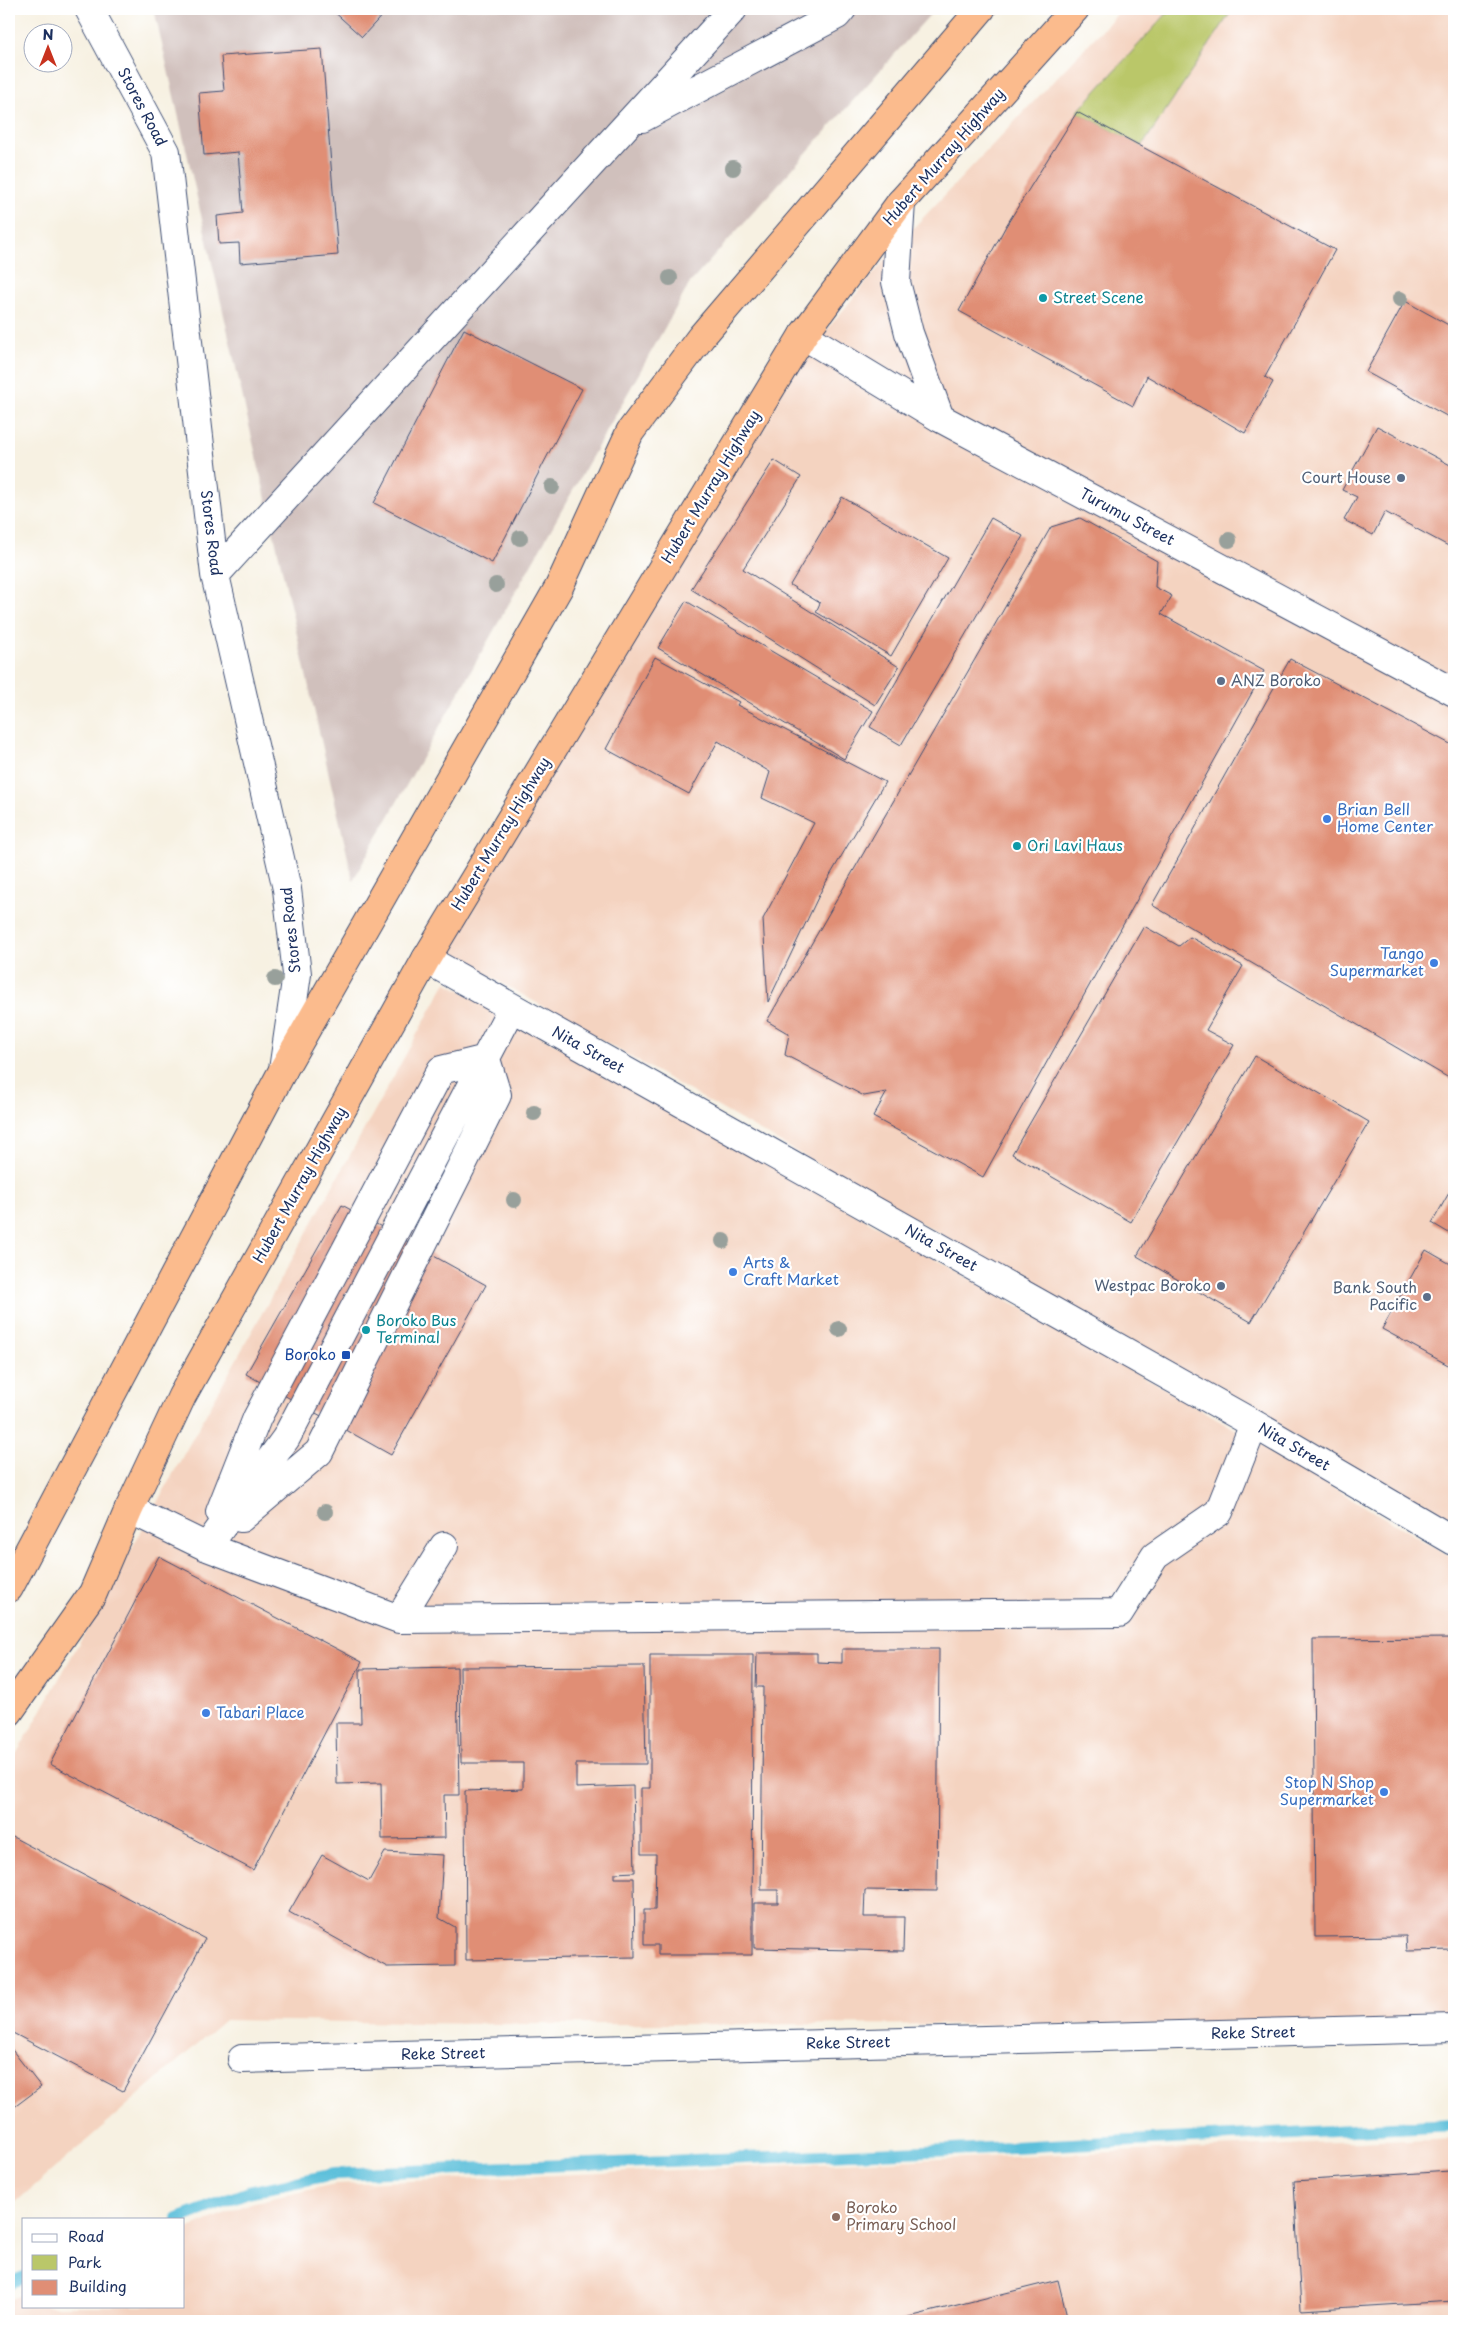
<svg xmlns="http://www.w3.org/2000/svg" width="1463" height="2330" viewBox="0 0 1463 2330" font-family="'Playpen Sans',sans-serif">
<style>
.built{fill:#f4d3c0}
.industrial{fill:#d0c0bc}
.green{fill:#bac769;stroke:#6a7b64}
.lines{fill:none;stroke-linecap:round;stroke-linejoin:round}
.stream{stroke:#5cbfda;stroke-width:12}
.building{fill:#e08e75}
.minor-casing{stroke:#3c4c72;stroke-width:30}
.highway-casing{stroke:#3c4c72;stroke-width:30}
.minor{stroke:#fff;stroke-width:28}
.highway{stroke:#fbbb8d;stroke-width:28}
.tree{fill:#98a09b}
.culture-dot{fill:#0f9aa8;stroke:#fff;stroke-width:2}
.service-dot{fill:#5c6f8a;stroke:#fff;stroke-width:2}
.shop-dot{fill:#3f7fe0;stroke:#fff;stroke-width:2}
.transit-dot{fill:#1a4fb4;stroke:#fff;stroke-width:2}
.education-dot{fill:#8d6e63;stroke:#fff;stroke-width:2}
.labels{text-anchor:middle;stroke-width:4.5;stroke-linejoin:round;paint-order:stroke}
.street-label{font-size:15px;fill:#1b2f5e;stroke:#fff}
.culture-label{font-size:15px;fill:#0d838f;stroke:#fff;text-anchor:start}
.service-label{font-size:15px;fill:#4e5e75;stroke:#fff;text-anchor:end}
.shop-label{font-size:15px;fill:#366cbe;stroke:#fff;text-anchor:start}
.transit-label{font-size:15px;fill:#164399;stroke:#fff;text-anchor:end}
.education-label{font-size:15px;fill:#785e54;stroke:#fff;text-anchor:start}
</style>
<rect width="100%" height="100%" fill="#fff"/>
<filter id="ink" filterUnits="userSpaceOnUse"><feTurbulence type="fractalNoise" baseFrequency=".02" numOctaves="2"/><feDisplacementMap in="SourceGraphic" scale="10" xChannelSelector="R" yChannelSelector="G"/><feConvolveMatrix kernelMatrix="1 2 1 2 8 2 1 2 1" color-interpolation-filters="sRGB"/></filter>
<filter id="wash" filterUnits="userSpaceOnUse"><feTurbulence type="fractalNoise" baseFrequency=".0096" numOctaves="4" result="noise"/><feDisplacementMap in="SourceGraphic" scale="20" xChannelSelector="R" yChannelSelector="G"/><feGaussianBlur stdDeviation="1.12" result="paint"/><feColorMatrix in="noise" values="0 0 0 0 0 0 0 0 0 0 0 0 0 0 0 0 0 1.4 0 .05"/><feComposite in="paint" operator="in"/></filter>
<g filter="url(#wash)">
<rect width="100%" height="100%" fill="#f7f1e2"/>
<!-- built -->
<path class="built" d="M1122 9H1454V1528L437 946 714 466 897 245Z
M446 982 1218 1419 1454 1559V2025L480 2024 225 2020 9 2208V1766L34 1724Z
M1454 2138V2321H9V2300L24 2294V2306H184V2230L251 2203 335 2184Z"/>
<!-- industrial -->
<path class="industrial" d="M154 9H935L690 283 353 880Z"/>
<!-- green -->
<path class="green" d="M1171 9H1233L1142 146 1077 112Z"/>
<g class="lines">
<!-- stream -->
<path class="stream" d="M178 2219 248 2192 334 2174 951 2150 1454 2125
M9 2283 24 2277"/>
</g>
<g id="blocks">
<!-- building -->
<path class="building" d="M331 9H388L362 37Z
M322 49 338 255 240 263 239 243 219 244 217 216 243 213 238 152 204 155 199 93 224 91 221 56Z
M1077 112 1335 250 1265 377 1273 382 1245 433 1147 376 1133 406 959 311 1006 226Z
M1405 301 1454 328V420L1366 372Z
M464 329 582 389 492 563 374 503Z
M1377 426 1454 467V549L1385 512 1373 535 1344 520 1357 497 1342 490Z
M774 460 801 477 743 569 899 667 875 705 691 589Z
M842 497 948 558 891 656 816 612 820 603 790 585Z
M991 518 1023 536 901 745 870 727Z
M1080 518 1157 561 1155 587 1172 596 1161 614 1264 671 983 1177 873 1117 887 1092 864 1096 785 1055 789 1034 767 1021 1051 527Z
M686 601 873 711 844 759 658 648Z
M655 657 739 702 737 705 885 782 822 889 768 1002 763 919 814 823 762 798 770 772 718 741 689 794 606 749Z
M1290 659 1454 746V1081L1152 905Z
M1144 926 1179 946 1190 937 1243 966 1206 1030 1234 1045 1131 1222 1012 1154Z
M1255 1056 1369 1122 1251 1322 1137 1256Z
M1454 1184V1236L1432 1223Z
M342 1205 486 1285 391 1455 246 1374Z
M1426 1250 1454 1266V1381L1450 1378V1366L1382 1329Z
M159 1556 362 1662 253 1870 50 1764Z
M1454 1638V1950L1407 1951 1406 1936 1315 1937 1313 1639Z
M842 1649H939L937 1891 865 1890 864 1917H904L903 1951 754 1948V1903H778V1890H761L763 1687H756L757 1653H817V1662L842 1663Z
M650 1655H753L752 1955H658V1945H644V1910H655L656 1854H641V1788H650Z
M644 1666 646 1764H576V1788L633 1786 635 1872 615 1873V1878H634L635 1957 466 1960 465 1791 523 1789V1763H461L460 1667Z
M457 1667 459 1795H444L445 1838 382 1839 381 1783 337 1784 336 1723H361L360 1669Z
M9 1835 205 1939 123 2091 9 2031Z
M385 1852 443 1855 439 1918 455 1927V1966L387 1967 289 1912 322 1855 369 1881Z
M9 2046 41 2087 9 2111Z
M1450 2171 1454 2244V2301L1301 2310 1294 2181Z
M1058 2280 1068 2321H893Z"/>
</g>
</g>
<g filter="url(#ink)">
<use href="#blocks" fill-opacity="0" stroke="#3c4c72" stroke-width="1"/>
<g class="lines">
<!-- minor casing -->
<g class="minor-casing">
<path id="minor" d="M89 9 166 152 215 575 287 889 297 974 283 1070
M642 118 837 15 842 9
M901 202 896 282 909 333 940 418
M803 335 940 418 1454 692
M215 575 733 9
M426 959 1254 1424 1454 1541
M129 1509 207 1547 399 1619 1119 1613 1155 1556 1219 1512 1254 1424
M220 1512 257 1418 441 1070 486 1059
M241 1518 319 1452 497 1095 486 1059
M207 1547 286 1438 512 1008
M399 1619 444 1546
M242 2059 1454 2028"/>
</g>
<!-- highway casing -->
<g class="highway-casing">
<path id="highway" d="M9 1588 283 1070 559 587 630 432 701 337 981 9
M9 1712 93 1593 129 1509 182 1396 426 959 803 335 901 202 1075 9"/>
</g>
<!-- minor -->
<use href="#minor" class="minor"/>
<!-- highway -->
<use href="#highway" class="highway"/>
</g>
<!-- trees -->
<g class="tree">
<circle cx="733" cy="168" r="8"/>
<circle cx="670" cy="278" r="8"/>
<circle cx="1400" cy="299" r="8"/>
<circle cx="552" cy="487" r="8"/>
<circle cx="520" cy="538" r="8"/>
<circle cx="1229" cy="540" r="8"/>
<circle cx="496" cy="585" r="8"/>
<circle cx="275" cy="979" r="8"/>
<circle cx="534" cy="1113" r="8"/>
<circle cx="514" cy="1200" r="8"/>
<circle cx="723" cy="1241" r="8"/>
<circle cx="839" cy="1329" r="8"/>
<circle cx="325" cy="1512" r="8"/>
</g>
</g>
<!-- markers -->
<g class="culture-dot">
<circle cx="1043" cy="298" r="5"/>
<circle cx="1017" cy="846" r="5"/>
<circle cx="366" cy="1330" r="5"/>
</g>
<g class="service-dot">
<circle cx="1401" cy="478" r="5"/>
<circle cx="1221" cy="681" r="5"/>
<circle cx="1221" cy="1286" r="5"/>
<circle cx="1427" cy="1297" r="5"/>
</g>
<g class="shop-dot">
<circle cx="1327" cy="819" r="5"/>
<circle cx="1434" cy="963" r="5"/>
<circle cx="733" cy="1272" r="5"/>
<circle cx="206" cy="1713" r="5"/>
<circle cx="1384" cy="1792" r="5"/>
</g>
<rect class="transit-dot" x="341" y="1350" width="10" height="10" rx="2.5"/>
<circle class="education-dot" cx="836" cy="2217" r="5"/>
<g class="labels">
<!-- street labels -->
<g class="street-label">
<text transform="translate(142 107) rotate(62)" y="5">Stores Road</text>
<text transform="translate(944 157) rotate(-49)" y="5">Hubert Murray Highway</text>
<text transform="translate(711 487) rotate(-59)" y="5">Hubert Murray Highway</text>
<text transform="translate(1127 517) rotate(28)" y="5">Turumu Street</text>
<text transform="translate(211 533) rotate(83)" y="5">Stores Road</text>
<text transform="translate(501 834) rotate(-59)" y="5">Hubert Murray Highway</text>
<text transform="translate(291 930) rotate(-96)" y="5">Stores Road</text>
<text transform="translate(588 1050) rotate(29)" y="5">Nita Street</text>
<text transform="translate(300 1185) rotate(-61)" y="5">Hubert Murray Highway</text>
<text transform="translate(941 1248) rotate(29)" y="5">Nita Street</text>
<text transform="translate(1294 1447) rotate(30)" y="5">Nita Street</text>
<text transform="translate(1253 2033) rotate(-1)" y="5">Reke Street</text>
<text transform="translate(848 2043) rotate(-1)" y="5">Reke Street</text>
<text transform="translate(443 2054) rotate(-1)" y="5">Reke Street</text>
</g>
<!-- culture labels -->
<g class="culture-label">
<text x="1053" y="303">Street Scene</text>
<text x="1027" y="851">Ori Lavi Haus</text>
<text x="376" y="1326">Boroko Bus<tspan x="376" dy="17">Terminal</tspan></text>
</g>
<!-- service labels -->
<g class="service-label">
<text x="1391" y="483">Court House</text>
<text x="1231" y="686" text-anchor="start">ANZ Boroko</text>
<text x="1211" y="1291">Westpac Boroko</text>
<text x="1417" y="1293">Bank South<tspan x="1417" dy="17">Pacific</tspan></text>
</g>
<!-- shop labels -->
<g class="shop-label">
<text x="1337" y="815">Brian Bell<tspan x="1337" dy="17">Home Center</tspan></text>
<text x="1424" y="959" text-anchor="end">Tango<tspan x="1424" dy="17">Supermarket</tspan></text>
<text x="743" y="1268">Arts &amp;<tspan x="743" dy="17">Craft Market</tspan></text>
<text x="216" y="1718">Tabari Place</text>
<text x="1374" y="1788" text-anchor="end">Stop N Shop<tspan x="1374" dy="17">Supermarket</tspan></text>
</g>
<!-- transit labels -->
<g class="transit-label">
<text x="336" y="1360">Boroko</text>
</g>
<!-- education labels -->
<g class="education-label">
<text x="846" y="2213">Boroko<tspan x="846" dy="17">Primary School</tspan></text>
</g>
</g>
<!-- margin -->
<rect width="1463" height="2330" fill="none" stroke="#fff" stroke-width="30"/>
<!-- legend -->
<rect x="22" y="2218" width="162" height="90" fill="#ffffff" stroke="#a4acbf"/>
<rect x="32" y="2234" width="25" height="8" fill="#ffffff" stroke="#a4acbf"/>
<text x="68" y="2242" font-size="15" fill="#1b2f5e">Road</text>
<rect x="32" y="2255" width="25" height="15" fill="#bac769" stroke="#a4acbf"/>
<text x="68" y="2268" font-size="15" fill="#1b2f5e">Park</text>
<rect x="32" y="2280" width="25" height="15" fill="#e08e75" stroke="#a4acbf"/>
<text x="68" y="2292" font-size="15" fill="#1b2f5e">Building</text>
<!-- north arrow -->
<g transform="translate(48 48)"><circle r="24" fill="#ffffff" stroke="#a4acbf"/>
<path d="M0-4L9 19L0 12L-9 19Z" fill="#c8321e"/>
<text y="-8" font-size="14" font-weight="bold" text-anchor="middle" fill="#1b2f5e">N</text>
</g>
</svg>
